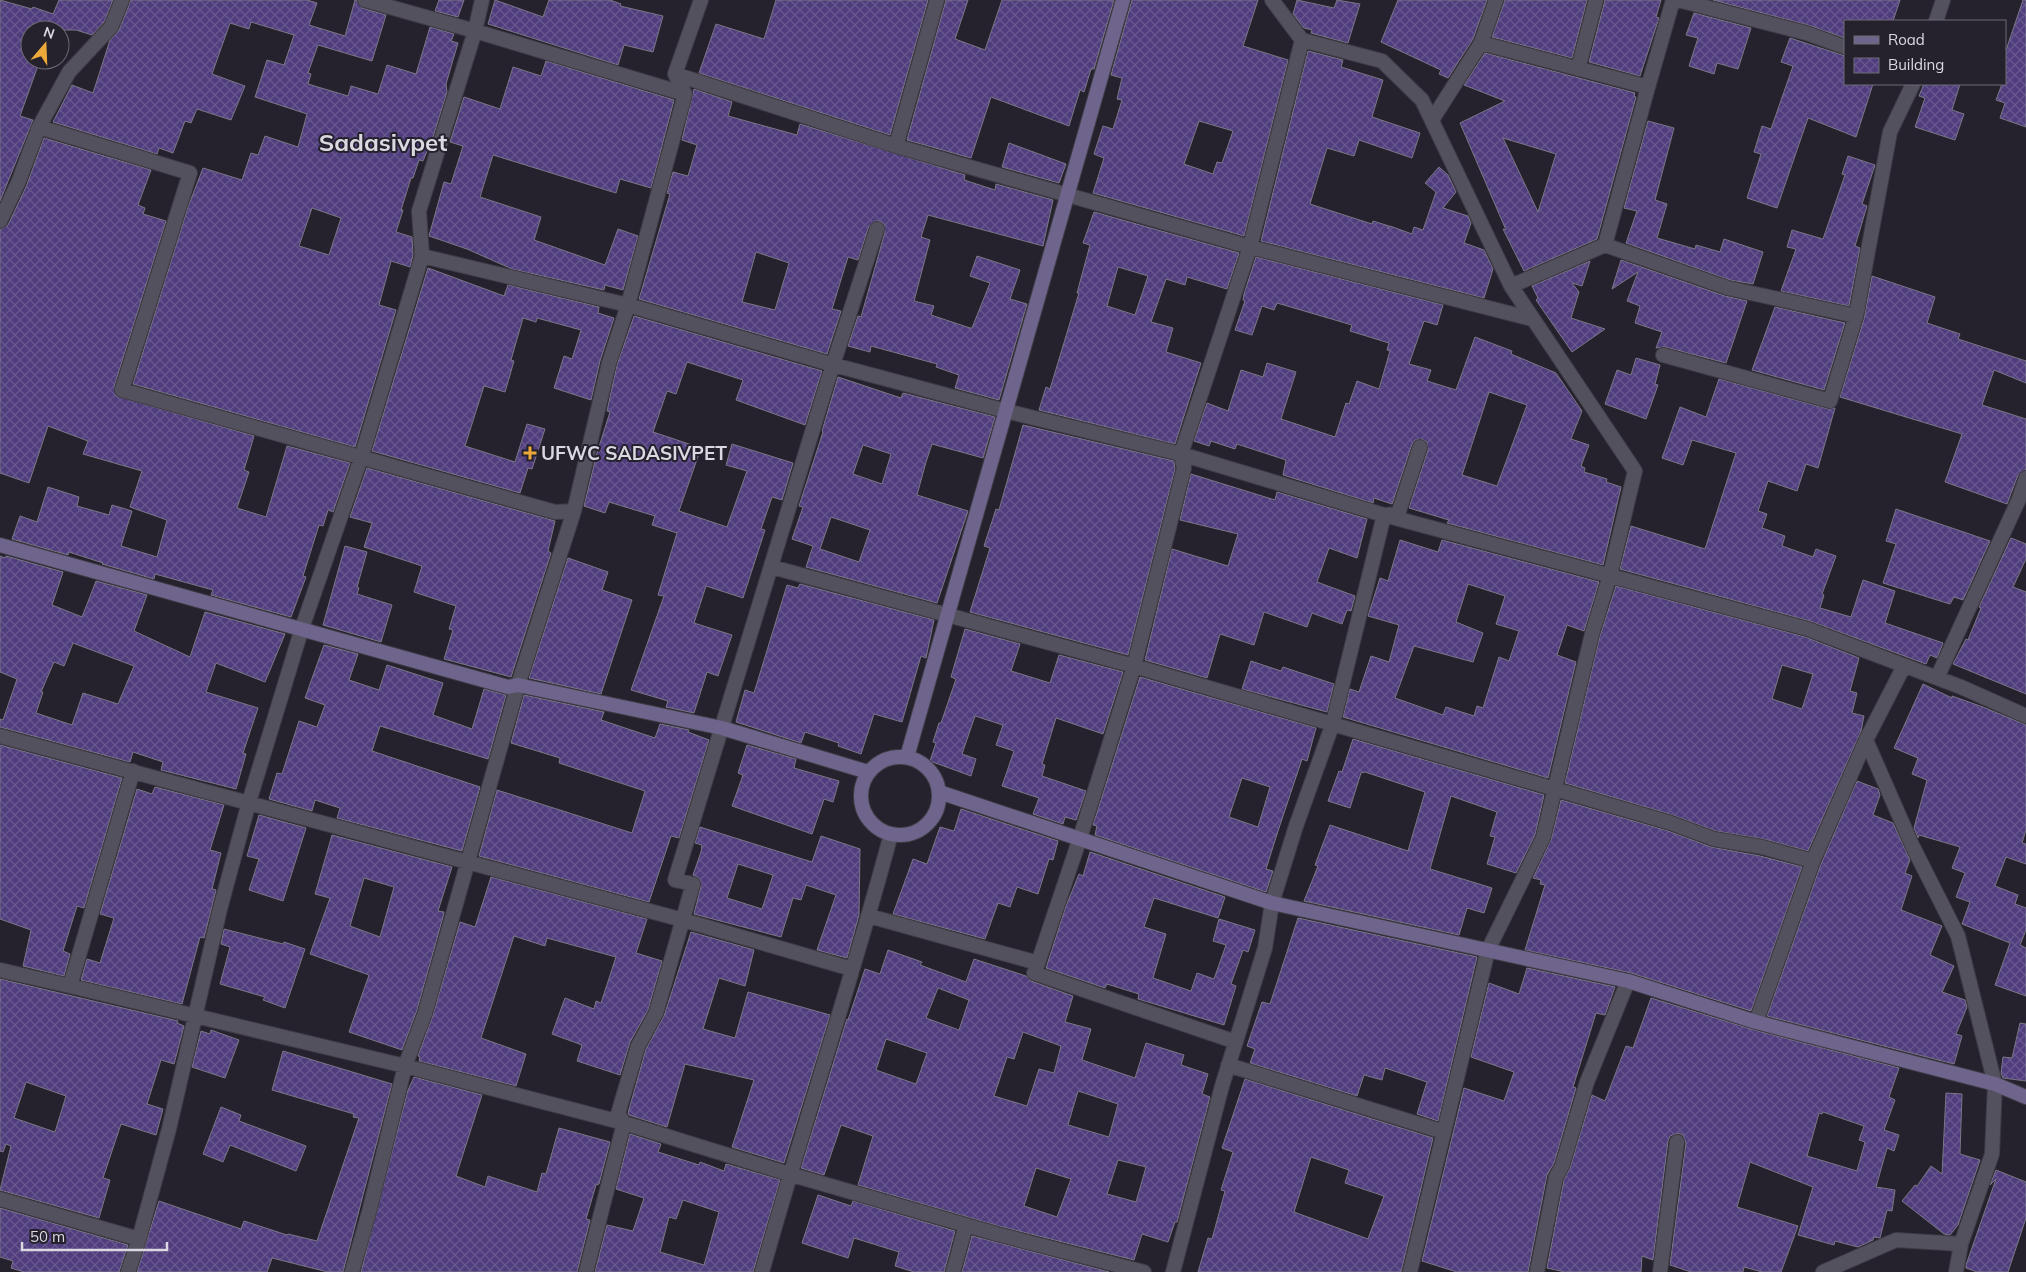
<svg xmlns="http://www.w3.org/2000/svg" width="2026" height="1272" viewBox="0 0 2026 1272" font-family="Mulish,sans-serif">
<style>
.building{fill:url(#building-cross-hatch);stroke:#7a7786;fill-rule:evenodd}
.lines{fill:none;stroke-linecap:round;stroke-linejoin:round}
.minor-casing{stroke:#3f3c46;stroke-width:16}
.secondary-casing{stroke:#3f3c46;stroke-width:16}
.minor{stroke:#54515f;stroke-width:14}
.secondary{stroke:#6f658c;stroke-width:14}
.poi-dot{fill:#eca93a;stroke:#25222e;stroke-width:2}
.labels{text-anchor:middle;stroke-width:4;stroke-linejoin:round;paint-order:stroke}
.poi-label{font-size:19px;font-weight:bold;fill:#dad8e0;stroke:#25222e;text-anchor:start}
.district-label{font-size:24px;font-weight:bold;fill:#dad8e0;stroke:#25222e}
</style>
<defs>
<pattern id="building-cross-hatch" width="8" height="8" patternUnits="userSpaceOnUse" patternTransform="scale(1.25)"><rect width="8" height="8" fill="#503d7d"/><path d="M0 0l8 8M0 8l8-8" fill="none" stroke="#69588f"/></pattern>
</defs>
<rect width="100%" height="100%" fill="#25222e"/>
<!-- building -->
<path class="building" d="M0 0 32 9 33 7 53 14 59 0H113L104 22 92 35 76 30H30V60H40L20 116 33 120 0 201Z
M131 0H307L317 3 309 25 345 36 355 0H356L362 8 386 15 372 61 318 45 308 73 311 74 308 84 348 96 351 86 378 94 387 65 416 74 430 27 454 34 451 41 458 43 446 84 447 92 433 137 423 161 419 160 413 178H411L401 210H403L396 232 412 237 413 255 410 267 391 261 379 305 396 310 355 447 133 384 188 207 203 168 242 180 251 153 258 155 265 136 298 147 307 114 255 97 267 60 284 65 294 35 251 22 249 29 230 23 212 74 245 86 231 120 197 109 191 123 185 121 173 153 159 148 157 154 53 122 72 85 93 93 110 40 119 30ZM312 208 341 218 329 255 299 246Z
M439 0H464L458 17 435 11Z
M495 0 543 17 549 0H610L621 4 620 6 663 16 653 52 624 45 618 65 488 24Z
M776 0H928L890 135 699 73 716 24 764 39Z
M946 0H968L955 39 985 50 1002 0H1114L1094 69H1091L1084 92 1080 90 1069 126 991 97 971 158 907 140Z
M1132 0H1258L1243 46 1288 60 1244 236 1093 193 1104 158 1094 154 1103 126 1113 129 1122 100 1117 99 1122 78 1111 75ZM1199 121 1233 131 1222 163 1217 162 1213 174 1184 164Z
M1297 0 1334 8 1337 0 1360 4 1348 43 1311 33 1312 30 1304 28 1293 14Z
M1398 0H1487L1473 39 1448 78 1439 74 1441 70 1381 42Z
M1505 0H1587L1572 58 1492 37Z
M1605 0H1661L1656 17 1659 18 1640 76 1589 62Z
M1713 0H1900L1893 21H1845V38L1808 25Z
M2023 0H2026V127L2000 118 2005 103 1996 100 2002 84H2005V53Z
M1694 13 1751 28 1738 69 1717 63 1714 74 1689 66 1698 38 1686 35Z
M1790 38 1845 56V84H1873L1856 137 1808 118 1777 208 1747 198 1761 154 1754 152 1762 126 1771 129 1793 66 1781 62Z
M1308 51 1343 60 1341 67 1383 80 1372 117 1420 133 1412 158 1359 140 1354 156 1327 148 1310 204 1372 224 1373 221 1389 226 1388 229 1390 226 1412 234 1414 227 1423 230 1436 192 1425 183 1439 167 1448 175 1456 192 1443 208 1468 216 1471 223 1464 243 1484 250 1493 269 1484 298 1261 241Z
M1485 53 1635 93 1634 96 1636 97 1597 239 1524 271 1503 229 1506 230 1460 123 1505 101 1464 85ZM1503 138 1556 154 1538 212Z
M546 61 674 100 651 188 620 179 616 193 493 155 480 197 541 217 534 240 605 265 618 229 638 236 623 290 605 285 604 290 512 269 467 249 429 236 444 182 451 184 463 146 450 142 464 97 500 109 513 67 541 76Z
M1924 84H1960L1952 110 1964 114 1955 140 1915 127 1925 98 1919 96Z
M694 89 732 102 728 116 797 135 800 124 965 175 964 180 995 190 996 184 1053 200 1043 246 928 215 921 237 930 240 914 301 934 306 931 315 970 328H972L990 283 970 276 977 256 1020 270 1010 299 1027 304 999 400 955 388 959 375 936 367 937 364 871 346 870 352 848 346 858 316 861 317 885 232 884 224 879 221H875L869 226 858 260 848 257 832 309 841 311 827 354 639 299 670 194 667 193 673 172 688 176 697 145 682 140ZM756 252 789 263 775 310 742 302Z
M1648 121 1674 128 1655 200 1667 204 1657 238 1695 249 1696 245 1720 252 1724 239 1763 252 1753 284 1730 280 1626 243 1637 211 1624 208Z
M44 138 151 170 138 205 145 208 143 214 166 221 114 387 116 396 254 436 244 470 249 472 237 508 266 517 287 446 350 463 333 512 328 510 323 526 319 525 303 576 306 577 291 617 211 595 213 590 155 574 154 579 102 564 103 563 69 552 68 555 12 539 20 516 37 522 48 487 79 497 77 506 109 515 112 505 132 511 121 546 157 557 167 520 130 507 142 471 83 454 88 441 48 426 29 483 0 473V230L8 225 26 187Z
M1009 143 1066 164 1059 183 1002 167Z
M1848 156 1875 165 1862 204 1867 206 1855 246 1860 248 1849 306 1781 291 1796 249 1787 247 1792 230 1823 239 1845 175 1842 174Z
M1094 212 1239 253 1227 289 1187 277 1185 285 1166 279 1151 322 1173 328 1166 352 1201 363 1175 444 1039 410 1046 387 1050 389 1079 293H1077L1090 245 1083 243ZM1118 267 1148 276 1135 315 1107 306Z
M1256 257 1443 305 1437 325 1424 321 1409 364 1431 370 1427 381 1456 390 1475 337 1512 351 1511 354 1556 373 1582 411 1571 439 1589 445 1581 466 1585 468 1584 472 1607 479 1606 482 1621 487 1603 565 1447 523 1449 520 1409 508 1428 450 1427 442 1422 439 1415 440 1412 444 1392 504 1374 498 1373 503 1283 475 1286 460 1237 444 1235 449 1211 441 1209 446 1194 441 1207 403 1228 411 1241 370 1263 377 1267 363 1296 372 1281 419 1335 437 1346 403 1349 404 1357 381 1379 389 1390 351 1387 350 1389 343 1350 331 1352 325 1277 303 1274 310 1262 306 1252 335 1235 330 1245 301 1243 300 1244 294ZM1489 392 1527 405 1497 486 1462 475Z
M1621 260 1725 296 1747 301 1726 363 1665 347 1656 348 1662 332 1635 323 1640 306 1627 301 1638 272 1612 289Z
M1590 261 1582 286 1572 283 1579 292 1571 318 1605 329 1572 352 1536 300 1538 298 1532 286Z
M428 268 504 296 508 285 599 307 598 313 614 318 600 361 591 400 554 388 564 356 572 359 581 330 537 318 536 322 523 318 511 360 514 361 505 392 484 386 465 446 515 462 527 424 545 429 532 469 528 468 520 493 372 451Z
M1872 276 1935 297 1927 323 1960 334 1958 339 2026 361V383L1994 370 1982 405 2026 419V469L2018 475 2007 504 1945 482 1962 434 1840 397 1864 319Z
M1775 307 1845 323 1824 390 1752 370Z
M634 316 822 371 805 425 736 400 743 380 687 362 676 394 667 391 653 432 701 448 679 511 727 527 747 471 726 465 732 444 793 463 782 500 772 497 761 529 765 530 743 598 706 586 694 623 732 635 718 676 707 672 694 713 666 707 668 701 631 690 664 596 658 595 677 533 652 525 655 516 609 502 605 513 584 506 597 453 610 412 607 411 617 365Z
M1636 358 1660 365 1655 384 1658 385 1646 419 1605 404 1617 370 1631 375Z
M838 377 901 398 903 393 995 417 983 458 932 444 926 462 917 495 968 511 937 603 806 567 813 546 792 539 803 507 799 506 823 432 822 431ZM863 445 891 454 882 484 853 474ZM831 517 870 530 859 562 820 549Z
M1719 379 1828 409 1835 408 1818 468 1806 464 1797 491 1768 481 1758 511 1767 514 1762 528 1785 536 1782 546 1813 557 1816 549 1836 556 1822 594 1824 595 1820 608 1851 617 1863 580 1895 591 1885 623 1943 643 1937 658 1930 655 1926 664 1810 621 1620 569 1631 526 1705 549 1736 453 1692 440 1683 465 1662 458 1680 407 1706 417Z
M1023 425 1174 461 1175 469 1128 655 970 612 990 548 984 546 996 509 999 510Z
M367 468 555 521 548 551 551 553 511 677 444 659 453 630 449 629 456 606 414 592 422 566 364 547 372 523 350 517Z
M1191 474 1275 500 1277 492 1367 519 1357 558 1329 548 1317 582 1355 596 1351 611 1347 610 1342 624 1312 613 1307 627 1264 612 1254 645 1220 634 1207 678 1145 660 1172 549 1228 566 1238 534 1180 520Z
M1896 509 1990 541 1963 600 1954 597 1950 604 1883 583 1896 544 1886 541Z
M2011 538 2026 544V559L2013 587 2026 592V694L1953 664 1966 639 1968 640 1981 608 1979 607Z
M1400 540 1438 552 1442 540 1599 582 1584 631 1567 625 1557 655 1576 662 1548 778 1343 717 1350 689 1359 692 1371 656 1389 662 1399 625 1368 616 1380 578 1388 581ZM1468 584 1505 596 1496 624 1519 631 1509 661 1499 657 1483 708 1477 706 1474 716 1446 707 1443 715 1395 698 1414 646 1473 662 1483 633 1456 622Z
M345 546 367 552 357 587 359 588 357 594 392 605 381 642 323 625Z
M0 556 5 558 6 556 63 572 52 605 82 617 96 581 147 595 134 631 190 657 205 612 285 634 265 682 216 663 206 692 258 708 243 753 246 754 236 789 161 770 163 762 133 752 130 762 0 727V719L3 720 17 679 0 672ZM73 643 134 666 118 704 83 693 72 725 36 713 43 692H41L54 662 64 666Z
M568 558 608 572 602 590 632 600 601 694 529 678Z
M800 584 934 620 926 658 921 656 902 722 874 714 861 754 838 746 839 743 805 732 801 743 736 722 745 690 754 693 787 585 798 588Z
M1616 586 1805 637 1859 658 1850 691 1857 693 1852 713 1864 716 1861 731 1808 851 1764 839 1716 831 1673 815 1565 783 1600 636ZM1782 665 1813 674 1802 709 1772 699Z
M965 629 1020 644 1011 671 1050 683 1059 655 1123 672 1103 734 1056 718 1042 764 1045 765 1042 776 1086 791 1076 820 1065 817 1063 824 1033 814 1039 798 1002 786 1014 751 996 745 1003 725 975 716 962 754 976 759 971 776 930 761 936 743 933 742 939 723H941L956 679 951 677Z
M324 645 358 654 349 680 379 690 387 665 443 683 433 715 472 729 484 689 506 695 488 759 380 726 372 751 480 787 462 851 337 818 340 808 315 800 312 811 269 799 277 773 282 774 299 721 317 727 325 705 305 698Z
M1251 661 1281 671 1283 667 1334 684 1327 712 1242 689Z
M1140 677 1316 728 1307 761 1302 759 1278 831 1266 869 1273 871 1266 892 1095 835 1097 826 1093 825ZM1242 778 1270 787 1258 827 1229 817Z
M1923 684 1952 698V696L1983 707 2026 725V830L2022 843 2026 844V864L2006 857 1995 886 2018 895 2015 904 2026 908V930L2020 945 2026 948V996L1995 985 2010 943 1962 924 1970 902 1956 897 1965 873 1952 868 1960 847 1919 835 1918 838 1914 828 1927 780 1912 774 1918 758 1894 748Z
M524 695 604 712 601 720 655 738 660 724 689 730 688 732 709 740 679 838 671 836 649 902 479 856 497 790 632 833 645 791 559 763 560 758 511 743Z
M1353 739 1544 795 1535 835 1516 873 1487 864 1495 837 1490 836 1497 812 1451 796 1430 869 1492 888 1484 913 1467 908 1459 935 1304 901 1318 866 1315 865 1330 825 1408 851 1425 792 1365 772 1361 773 1350 808 1328 801 1339 771 1342 772Z
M0 745 122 778 84 908 77 906 63 951 70 954 64 976 23 966 31 930 0 919Z
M747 745 796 759 794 768 839 781 833 802 824 799 812 834 732 806 743 775 738 773Z
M1857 781 1878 789 1880 795 1873 815 1893 823 1910 860 1905 873 1912 876 1901 910 1942 926 1930 955 1954 966 1942 992 1965 1000 1967 1007 1956 1034 1962 1036 1954 1064 1767 1016 1821 864Z
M155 787 224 805 210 850 221 853 212 889 216 890 204 938 200 937 182 1004 81 980 87 959 100 963 114 918 100 914 137 789 152 794Z
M1561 800 1668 831 1711 847 1760 856 1802 867 1751 1011 1631 973 1525 950 1545 885 1540 884 1541 880 1533 878 1551 840Z
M961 809 1058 841 1053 860 1049 859 1038 894 1017 887 1010 907 998 903 985 939 893 914 913 859 927 864 940 827 954 831Z
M259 815 306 828 283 901 249 890 259 859 247 856Z
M700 827 812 862 821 836 860 849 859 915 847 958 817 950 836 895 806 885 801 900 793 898 781 937 694 914 701 886 699 878 693 875 701 852 702 845 695 843ZM738 864 773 875 762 909 727 898Z
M332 835 452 867 438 911 444 912 443 917 417 1010 402 1050 349 1032 369 975 310 954 330 898 315 894ZM364 878 394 887 380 937 350 926Z
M1090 852 1225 897 1218 918 1154 898 1144 927 1166 934 1153 978 1191 991 1197 973 1214 979 1226 945 1213 941 1219 919 1255 930 1248 952 1243 950 1231 984 1236 986 1224 1025 1138 999 1139 994 1107 984 1105 988 1046 968 1066 906 1079 874 1083 876Z
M491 877 647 919 636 953 662 961 648 1010 630 1042 620 1075 577 1061 582 1045 552 1034 565 998 594 1009 596 1001 601 1003 616 957 547 938 545 946 514 936 481 1038 526 1054 516 1086 419 1061 420 1057 418 1056 433 1015 460 922 475 927Z
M1298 918 1477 957 1438 1121 1417 1114 1427 1082 1385 1068 1382 1080 1364 1075 1357 1096 1250 1063 1255 1049 1247 1046 1262 1002 1270 1004Z
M224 929 283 944 284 942 305 949 285 1008 263 1000 265 997 220 984 230 947 221 944Z
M691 932 754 950 745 986 719 978 703 1029 735 1038 748 992 830 1015 784 1163 732 1147 754 1080 685 1064 667 1127 629 1115 628 1113 646 1049 664 1016Z
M888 950 922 962 920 965 966 982 974 959 1026 976 1031 981 1073 996 1065 1022 1091 1029 1082 1060 1135 1078 1146 1043 1184 1055 1181 1065 1208 1074 1202 1094 1210 1097 1177 1222H1175L1168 1242 1142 1234 1134 1260 999 1226 858 1185 873 1136 841 1125 824 1175 801 1168 847 1019 848 1020 865 969 880 974ZM938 988 969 1000 959 1030 926 1018ZM1023 1032 1061 1046 1054 1073 1039 1069 1027 1106 994 1096 1007 1057 1014 1059ZM886 1039 927 1053 916 1084 876 1070ZM1078 1091 1118 1104 1109 1137 1068 1125ZM1118 1160 1146 1167 1136 1202 1107 1194ZM1036 1168 1071 1179 1057 1217 1024 1206Z
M1527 968 1615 987 1605 1015 1596 1013 1573 1087 1576 1088 1554 1163 1547 1175 1528 1272H1457L1422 1261 1464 1088 1504 1101 1514 1072 1471 1057 1489 983 1519 994Z
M0 979 178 1021 177 1023 184 1026 174 1064 161 1060 147 1104 163 1109 156 1135 121 1124 103 1178 110 1180 99 1218 0 1190 11 1146 6 1144 3 1152 0 1151ZM26 1082 66 1096 55 1132 14 1118Z
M1651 998 1754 1030 1899 1068 1889 1097 1895 1100 1884 1130 1899 1135 1894 1151 1887 1148 1876 1187 1895 1190 1892 1211 1887 1210 1880 1238 1874 1237 1873 1240 1858 1247 1835 1241 1834 1245 1798 1235 1813 1187 1750 1162 1737 1207 1798 1226 1781 1272H1762L1744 1267 1743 1272H1691L1670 1265 1686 1143 1683 1135 1678 1133 1670 1136 1668 1141 1653 1260 1642 1256 1641 1272H1565L1547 1268 1564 1180 1570 1168 1592 1095 1605 1101 1626 1046 1633 1048ZM1823 1112 1864 1126 1859 1140 1865 1142 1857 1171 1807 1156 1819 1113 1822 1114Z
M2020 1023 2026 1024V1081L2003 1078 2001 1073 2003 1057 2012 1058Z
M211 1030 239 1040 225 1078 192 1067 201 1031 210 1034Z
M283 1051 392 1084 343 1272H328L272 1258 267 1272H137L159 1201 241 1229 244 1221 287 1235 288 1234 317 1241 359 1118 353 1117 354 1114 272 1090Z
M414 1077 482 1095 456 1176 485 1187 488 1176 537 1192 542 1173 546 1174 559 1128 610 1142 599 1184 596 1185 586 1219 590 1220 577 1272H361L408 1090Z
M1245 1079 1433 1138 1401 1272H1198L1208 1238 1212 1239 1225 1191 1221 1190 1233 1152 1222 1148ZM1311 1157 1349 1170 1345 1183 1384 1196 1368 1239 1294 1212Z
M1946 1093 1962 1094 1960 1154 1980 1160 1958 1225 1950 1235 1944 1234 1902 1201 1915 1185 1917 1186 1931 1166 1942 1174Z
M221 1107 241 1115 239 1121 306 1146 296 1171 230 1145 223 1162 203 1154Z
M630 1134 661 1144 658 1152 699 1165 700 1162 724 1171 726 1164 780 1180 753 1272H595L607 1225 633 1231 644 1198 616 1189ZM683 1200 719 1212 704 1265 660 1252 669 1217 676 1219Z
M1996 1170 2026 1182V1218L2008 1272H1977L1966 1268V1265L1996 1179 1990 1185Z
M818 1195 851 1206 853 1201 955 1231 944 1272H914L895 1266 899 1252 854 1238 848 1258 802 1243Z
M0 1208 128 1245 119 1272H24L11 1268 13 1261 0 1257Z
M972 1236 995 1242 1109 1272H962Z"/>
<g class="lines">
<!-- minor casing -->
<g class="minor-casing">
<path id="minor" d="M365 0 475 31 685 94
M482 0 475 31 419 211 422 256 628 305 834 365 1006 411 1181 454 1384 515 1808 629 1961 687 2026 716
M1678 0 1806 33 1845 47
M1936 21 1943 0
M1302 40 1382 61 1422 100 1511 286 1635 471 1610 575 1592 634 1543 838 1488 950 1410 1272
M1481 43 1496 0
M1578 69 1596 0
M675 74 896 146 937 0
M1648 87 1673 0
M1432 120 1481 43 1648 87 1605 245 1511 286
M39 127 190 173 122 390 555 512 574 511
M896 146 1250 247 1532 319
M0 221 18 183 39 127 69 72 111 27 122 0
M1605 245 1728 288 1856 316 1890 132 1913 84
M1663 355 1830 401 1856 316
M772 567 1134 666 1671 823 1714 839 1762 847 1813 861
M1937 678 2019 499 2026 478
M0 736 683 920 852 969
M133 771 70 986 405 1066 624 1123 789 1174 997 1234 1144 1272
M869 916 1038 963 1034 973 1236 1042
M1038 963 1080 838 1134 666 1184 468 1181 454 1250 247 1302 40 1272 0
M0 970 70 986
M1756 1022 1813 861 1866 740 1904 666
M1228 1065 1444 1132
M0 1199 139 1239
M128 1272 139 1239 169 1129 220 909 249 802 302 628 361 458 422 256
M352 1272 369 1212 405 1066 425 1013 518 685 574 511 609 363 628 305 685 94 675 74 701 0
M586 1272 624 1123 618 1114 638 1046 656 1013 693 884 675 880 828 380 877 229
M762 1272C803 1125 852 981 891 834
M953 1272 966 1225
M1173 1272 1222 1086 1265 948 1272 903 1296 826 1333 723 1384 515 1398 514 1420 447
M1537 1272 1556 1177 1562 1166 1587 1082 1628 981
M1660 1272 1677 1142
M1823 1272 1896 1240 1961 1244 1992 1154 1995 1084 1958 936 1912 845 1866 740
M1956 1272 1961 1244"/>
</g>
<!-- secondary casing -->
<g class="secondary-casing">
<path id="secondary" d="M0 545 508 687 518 685 722 728 868 772
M907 757 1123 0
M861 796a39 39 0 1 1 78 0a39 39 0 1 1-78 0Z
M939 792 1272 903 1628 981 1756 1022 1995 1084 2026 1097"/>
</g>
<!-- minor -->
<use href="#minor" class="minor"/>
<!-- secondary -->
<use href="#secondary" class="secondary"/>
</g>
<!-- markers -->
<path class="poi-dot" d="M527.5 445.5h5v5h5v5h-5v5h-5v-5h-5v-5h5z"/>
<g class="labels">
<!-- poi labels -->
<g class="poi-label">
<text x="541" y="460">UFWC SADASIVPET</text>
</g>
<!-- district labels -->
<g class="district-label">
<text x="383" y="151">Sadasivpet</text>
</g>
</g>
<!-- legend -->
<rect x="1844" y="20" width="162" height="65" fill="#25222e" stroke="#6d6b75"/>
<rect x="1854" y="36" width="25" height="8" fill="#6f658c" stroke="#6d6b75"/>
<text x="1888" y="45" font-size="15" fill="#dad8e0">Road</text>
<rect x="1854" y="58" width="25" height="15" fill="url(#building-cross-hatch)" stroke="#6d6b75"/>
<text x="1888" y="70" font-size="15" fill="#dad8e0">Building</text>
<!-- north arrow -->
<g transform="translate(45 45) rotate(19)"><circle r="24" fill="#25222e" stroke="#6d6b75"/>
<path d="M0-4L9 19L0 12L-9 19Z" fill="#eca93a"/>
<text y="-8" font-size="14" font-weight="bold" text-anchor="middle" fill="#dad8e0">N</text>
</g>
<!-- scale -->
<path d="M22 1242v8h145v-8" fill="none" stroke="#dad8e0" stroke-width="2.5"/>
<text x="30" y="1242" font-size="15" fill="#dad8e0" stroke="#25222e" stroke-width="4" paint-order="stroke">50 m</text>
</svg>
